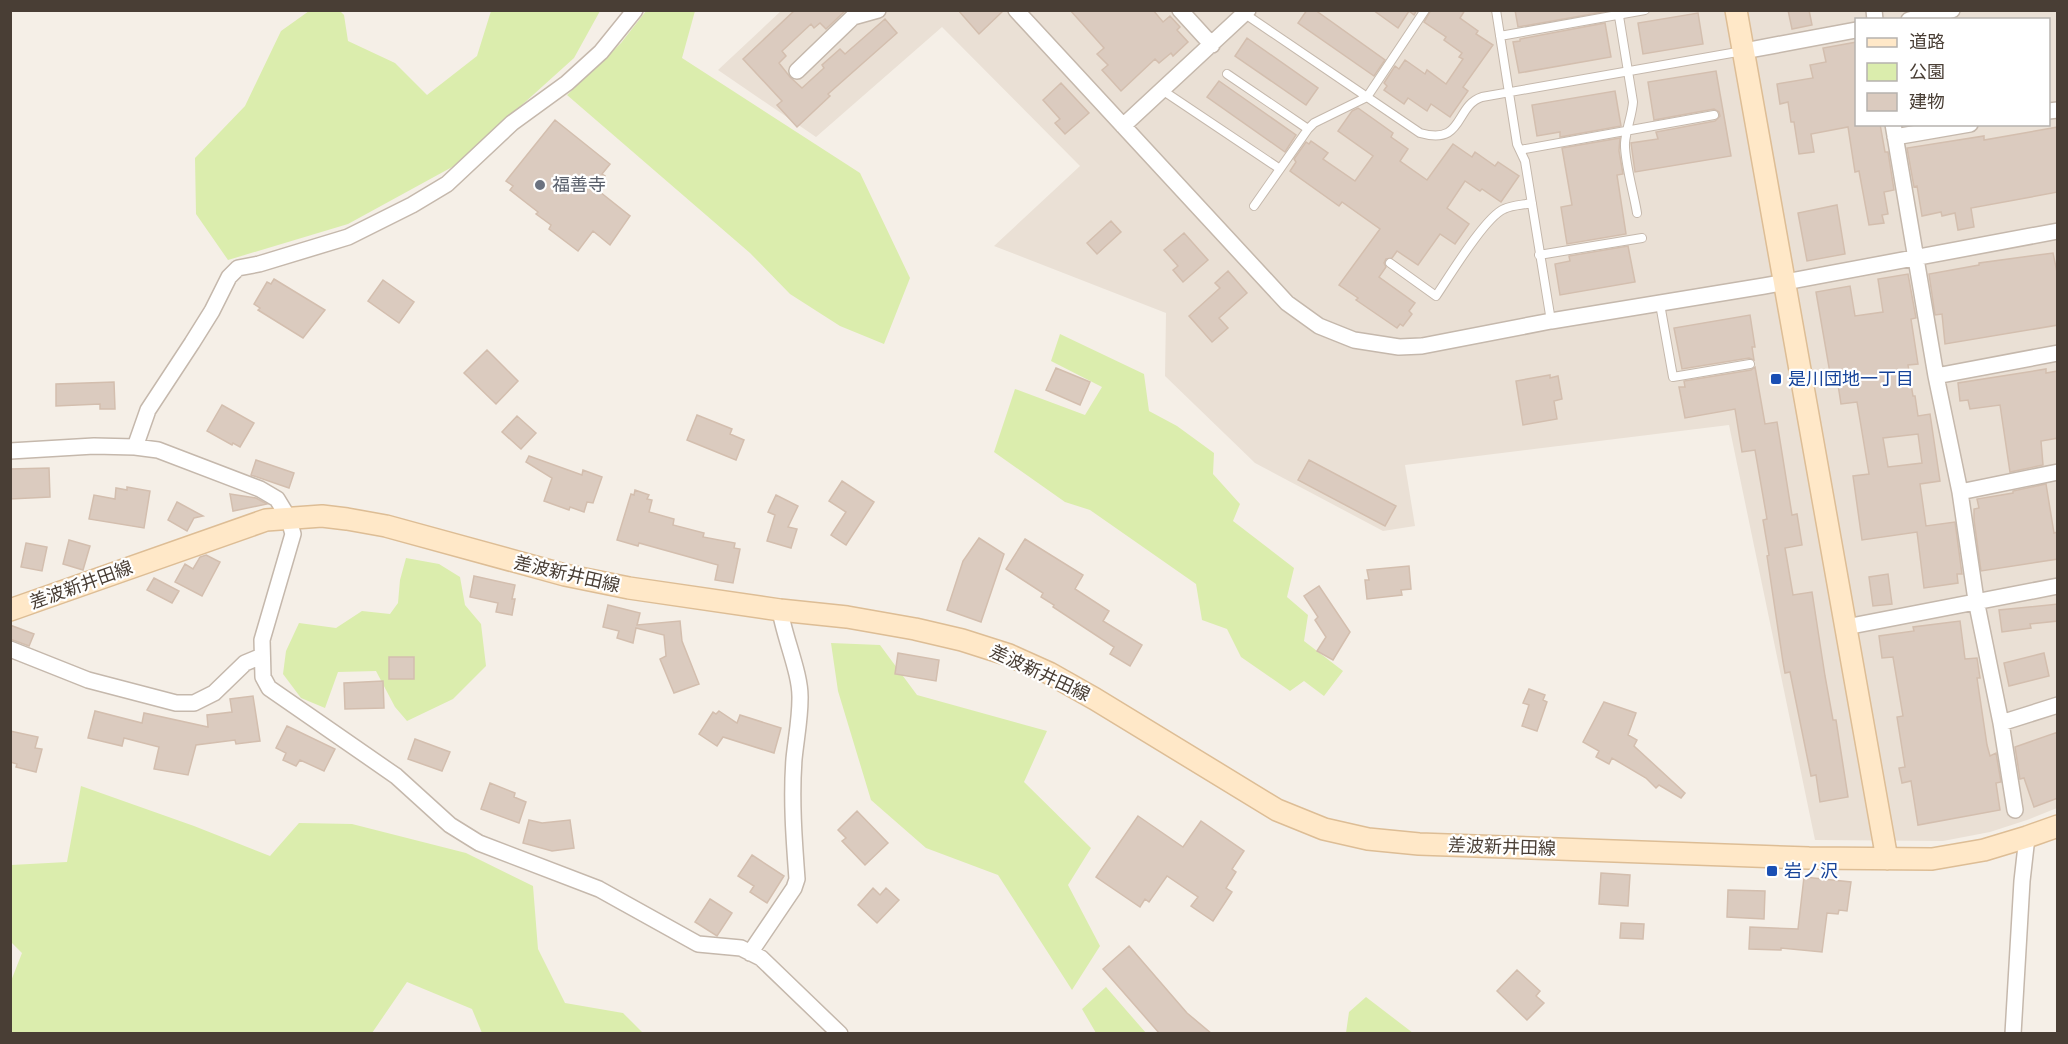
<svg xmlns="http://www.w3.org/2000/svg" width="2068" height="1044" viewBox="0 0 2068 1044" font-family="Rubik,'Noto Sans JP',sans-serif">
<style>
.residential{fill:#eae0d5;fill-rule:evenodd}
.green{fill:#dbedad}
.building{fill:#dbcbbf;stroke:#d3beae;stroke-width:1.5;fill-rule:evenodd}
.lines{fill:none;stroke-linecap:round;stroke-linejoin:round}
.lane-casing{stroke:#c5b8ac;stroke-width:10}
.street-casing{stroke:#c5b8ac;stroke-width:18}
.secondary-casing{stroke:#ddbd95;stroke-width:24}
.lane{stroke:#fff;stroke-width:8}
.street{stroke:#fff;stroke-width:15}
.secondary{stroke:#ffe8c8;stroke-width:21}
.worship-dot{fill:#6b7280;stroke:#fff;stroke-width:2}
.transit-dot{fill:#1a4fb4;stroke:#fff;stroke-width:2}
.labels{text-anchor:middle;stroke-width:4.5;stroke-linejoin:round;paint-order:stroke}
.worship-label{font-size:18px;fill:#5b616d;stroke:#fff;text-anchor:start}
.transit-label{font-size:18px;fill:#164399;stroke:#fff;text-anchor:start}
.street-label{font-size:18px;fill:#493e35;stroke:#fff}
</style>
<rect width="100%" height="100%" fill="#f5efe7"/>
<!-- residential -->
<path class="residential" d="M782 10 2057 11V808L2027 820 1990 832 1943 841 1815 840 1729 425 1405 465 1415 526 1383 531 1255 463 1165 376 1166 313 994 246 1080 166 942 27 816 137 718 70ZM1856 20H2048V124H1856Z"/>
<!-- green -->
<path class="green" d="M309 11H340L344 15 348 41 395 63 427 95 477 56 491 11H600L574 58 454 166 348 224 228 260 196 214 195 158 245 106 281 31Z
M646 11H695L682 58 860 173 910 278 884 344 840 326 790 294 750 253 567 95 621 43Z
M1060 334 1144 374 1149 411 1177 426 1214 453 1213 474 1240 504 1233 521 1294 568 1287 597 1308 615 1304 641 1343 671 1324 696 1304 681 1290 691 1241 657 1227 629 1202 620 1196 584 1090 510 1065 502 994 452 1015 389 1085 415 1102 387 1051 361Z
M406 558 439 564 460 577 465 605 481 624 486 666 453 699 407 721 395 707 376 671 338 672 325 708 301 698 283 674 286 651 299 623 336 628 362 611 390 614 398 603 400 580Z
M831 643 880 645 917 695 1047 731 1024 782 1091 848 1068 885 1100 946 1072 990 998 875 926 848 871 800 838 691Z
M81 786 194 826 270 856 299 823 352 824 466 853 533 886 538 949 565 1003 623 1013 643 1033H482L472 1009 407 982 372 1033H11V981L22 953 11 942V865L67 862Z
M1106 987 1146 1033H1096L1082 1009Z
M1366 997 1413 1033H1346L1349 1012Z"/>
<!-- building -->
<path class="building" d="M795 10H846L826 29 820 23 814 28 811 24 782 51 786 56 779 63 790 77 802 88 824 68 822 65 840 49 845 54 885 19 897 33 828 94 830 96 797 127 777 105 782 101 743 59Z
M958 10H1004L979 34Z
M1070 10H1153L1163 22 1170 16 1180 27 1177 30 1188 42 1173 56 1171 53 1159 63 1155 59 1121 91 1102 70 1108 65 1097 54 1104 48Z
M1307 10H1315L1385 60 1374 76 1298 23Z
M1373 10H1417L1414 15 1409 11 1398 28Z
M1431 10H1465L1460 18 1478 31 1476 34 1493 45 1463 87 1468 91 1450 117 1431 104 1427 111 1408 98 1404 104 1384 90 1387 86 1384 83 1395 66 1399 69 1405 60 1425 74 1427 70 1446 84 1463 59 1459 57 1462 53 1444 40 1446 37 1424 22Z
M1515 10H1602L1603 12 1518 27Z
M1788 10H1809L1812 25 1792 29Z
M1698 13 1703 44 1643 54 1638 23Z
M1605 23 1611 57 1519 73 1513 42 1520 41V39Z
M1247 38 1318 88 1306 105 1235 56Z
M1857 42V124H1880L1885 152H1888L1894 190 1884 192 1888 214 1882 215 1884 223 1869 225 1859 171 1855 172 1848 127 1811 134 1814 152 1799 154 1794 122H1791L1788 102 1780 104 1777 84 1813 78 1810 65 1826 62 1823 48Z
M1716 71 1731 156 1635 172 1631 143 1658 139 1656 132 1715 121 1720 116 1719 112 1714 109 1654 120 1648 82Z
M1219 81 1296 135 1285 152 1207 97Z
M1061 83 1089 113 1065 134 1055 123 1060 119 1043 100Z
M1615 91 1621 126 1560 137V132L1537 136 1532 105Z
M1358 108 1393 133 1391 137 1408 149 1400 161 1427 180 1453 144 1472 157 1475 152 1495 166 1498 162 1519 176 1501 202 1482 189 1480 191 1465 181 1447 208 1469 224 1455 244 1440 234 1418 265 1397 251 1392 258 1386 259 1384 263 1386 267 1379 277 1415 303 1409 311 1412 314 1403 326 1400 324 1397 328 1356 300 1358 298 1339 285 1380 229 1342 202 1339 206 1290 171 1296 162 1294 159 1306 142 1309 144 1311 141 1328 153 1323 159 1355 181 1373 156 1338 131 1352 111Z
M555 120 610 164 602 174 605 176 595 188 630 216 610 245 593 231 578 251 549 229 551 225 536 214 538 212 510 190 513 186 506 181Z
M2058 127V192L1971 208 1974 227 1958 230 1955 213 1942 216 1941 212 1922 216 1917 186 1914 187 1907 148 1984 136V140Z
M1620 138 1619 151 1623 174 1617 175 1626 234 1567 244 1561 207 1572 205 1562 148Z
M1837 205 1845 254 1807 261 1798 213Z
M1111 221 1121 232 1097 254 1087 243Z
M1184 233 1208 260 1183 282 1173 270 1178 266 1164 250Z
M1628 246 1635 282 1560 295 1555 264 1570 261 1569 256Z
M2053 253 2058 277V325L1945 344 1942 314 1935 315 1929 274 1979 265V263Z
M1228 271 1247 293 1219 318 1228 328 1212 342 1189 316 1220 288 1215 283Z
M1908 274 1916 318 1911 319 1918 364 1908 365 1913 396H1915L1918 416 1930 414 1940 481 1920 484 1926 526 1955 522 1962 574H1957L1958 583 1924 588 1917 532 1862 540 1853 476 1869 474 1857 402 1841 404 1837 378 1831 379 1816 292 1850 286 1855 316 1883 312 1878 279ZM1918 434 1922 463 1888 467 1883 438Z
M274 279 325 310 303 338 258 310 260 308 254 304 267 282 271 284Z
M383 280 414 302 399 323 368 301Z
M1750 315 1755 347H1752L1754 360 1749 358 1682 369 1674 328Z
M487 350 518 381 496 404 464 373Z
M1755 367 1765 424 1777 422 1792 515 1797 514 1802 545 1785 548 1793 595 1812 592 1825 676 1833 720H1836L1848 797 1820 802 1816 775 1811 776 1790 672 1785 673 1783 662 1767 556 1769 555 1763 520 1767 519 1755 450 1742 452 1735 409 1685 418 1679 387H1685L1684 381 1751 370Z
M1056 368 1090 382 1080 405 1046 390Z
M2046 369V373L2058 371V438L2041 441 2043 465 2010 472 2000 405 1970 409 1968 400 1960 401 1958 383Z
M1550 375V378L1558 376 1562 399 1554 401 1557 419 1523 425 1516 381Z
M114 382 115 409H100V404L56 406V384Z
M222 405 254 423 240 447 233 443 232 445 207 431Z
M697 415 732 429 730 434 744 440 736 460 687 440Z
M517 416 536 433 521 449 502 432Z
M529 456 582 475 583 470 602 477 593 503 587 502 584 512 570 507 569 510 544 501 552 478 526 462Z
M256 460 294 473 289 488 251 475Z
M1309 460 1396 506 1385 526 1298 480Z
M49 468 50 497 10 499V469Z
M842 481 874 502 846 545 831 535 846 512 829 501Z
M2046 484 2054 533 2058 532V559L1981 571 1974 520V509L1979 508 1977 499 2013 493V491Z
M127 487 150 491 144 528 89 519 94 495 115 499 116 488 127 490Z
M635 490 649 495 647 499 652 500 649 512 674 519 673 525 704 533 703 537 735 543 734 548 740 549 733 583 715 580 718 565 639 543 638 546 617 540 631 494 634 495Z
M230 494 256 498 267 504 233 511Z
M776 495 798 506 788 527 797 529 791 548 767 541 775 515 768 512Z
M177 502 203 516 194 518 187 531 168 520Z
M979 538 1004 554 981 622 947 610 963 561Z
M1025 539 1083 575 1075 589 1109 611 1103 621 1142 645 1130 666 1110 654 1114 647 1053 607 1054 605 1041 597 1043 593 1006 569Z
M69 540 90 546 83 570 63 564Z
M26 543 47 547 42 571 21 567Z
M206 555 220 562 202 596 175 582 185 564 193 569 200 557Z
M1409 566 1411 589 1401 590 1402 595 1367 599 1365 580H1369L1367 570Z
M1888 574 1892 604 1873 606 1869 577Z
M474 576 515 585 512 599H515L512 615 496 612 498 603 470 597Z
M154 578 179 591 172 603 147 590Z
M1319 586 1350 632 1333 660 1317 651 1326 637 1315 620 1318 617 1304 596Z
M2058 604V621L2030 624 2031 628 2002 632 1999 610Z
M608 605 640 613 637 625 680 621 682 641 699 684 674 693 660 659 666 656 664 635 636 628 633 643 617 638 619 631 603 627Z
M1960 621 1965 659 1977 658 1980 678H1977L1987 745 1990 756 1996 753 2001 782 1996 783 2000 810 1918 825 1911 781 1902 783 1899 768 1905 767 1897 717 1903 716 1893 657 1882 658 1879 636 1914 631 1913 627Z
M10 625 34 634 29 646 10 639Z
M898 653 939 660 936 681 895 674Z
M2044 653 2049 676 2009 686 2004 663Z
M389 657H414V679H389Z
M383 681 384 708 345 709 344 683Z
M1529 689 1545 695 1543 700 1547 702 1537 731 1522 726 1529 705 1523 703Z
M253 696 260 741 236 744 235 740 196 745 188 775 154 769 159 747 124 738 122 746 88 738 95 711 142 723 144 713 208 727 207 715 232 712 230 699Z
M1604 702 1636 713 1628 735 1637 740 1634 746 1685 793 1681 798 1659 785 1656 788 1646 778 1612 758 1609 764 1596 757 1599 751 1583 742Z
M719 711 737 723 740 715 781 728 774 753 723 737 717 746 699 734 713 712 716 714Z
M287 726 335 749 324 771 300 760 296 766 283 760 286 753 276 748Z
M10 731 38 737 35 748 42 749 36 772 16 767 17 764 10 762Z
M2058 732V798L2034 807 2024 778 2020 779 2015 747Z
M415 739 450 752 442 771 408 759Z
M490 783 515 793 514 797 526 802 519 823 481 809Z
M857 811 888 843 865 865 842 841 846 838 838 830Z
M1138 816 1183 847 1201 821 1244 851 1232 869 1236 872 1226 888 1232 892 1213 921 1191 906 1198 897 1167 876 1149 902 1145 899 1140 907 1096 877Z
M529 820 542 823 570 820 574 848 552 851 523 843Z
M752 855 784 876 767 903 750 892 754 886 738 876Z
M1601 873 1630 875 1628 906 1599 904Z
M1804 877 1851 882 1847 911 1839 910 1838 914 1827 913 1822 952 1781 948V950L1749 949 1750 927 1798 929Z
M873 888 880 895 886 888 899 900 877 923 858 905Z
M1728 890 1765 891 1764 919 1727 917Z
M710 899 732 913 717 936 695 922Z
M1621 923 1644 924 1643 939 1620 938Z
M1129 946 1187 1013 1212 1034H1160L1103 969Z
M1517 970 1540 991 1536 996 1544 1003 1527 1020 1497 991Z"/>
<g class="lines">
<!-- lane casing -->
<g class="lane-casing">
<path id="lane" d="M1496 10 1517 144 1525 161 1551 321
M1618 10 1633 102C1632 116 1626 129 1625 143 1624 160 1634 194 1637 213
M1245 14 1420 133C1465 146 1454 106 1482 97L1743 51
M1500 36 1645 10
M1227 74 1308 129
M1162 90 1280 169
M1520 150 1714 115
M1254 206 1308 129 1314 123 1367 97 1425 10
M1539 255 1642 238
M1390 263 1436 296C1449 277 1485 217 1504 209 1512 205 1523 205 1532 203
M1660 304 1673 377 1750 364"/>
</g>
<!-- street casing -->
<g class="street-casing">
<path id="street" d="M1016 10 1287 303 1319 326 1354 340 1399 347 1422 346 1551 321 1764 286 2058 231
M1180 10 1212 45
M1874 10 1875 20
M1909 20 1952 10
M1744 51 1856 30
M797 71 853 17 878 10
M2048 111 2058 110
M1893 124 1936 376 1960 492 1976 600 2001 723
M1123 126 1248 10
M1895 137 1970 124
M1936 376 2058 353
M135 447 148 410 192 343 212 311 229 277 238 268 259 264 348 237 412 205 447 184 512 123 567 83 601 52 635 10
M10 451 94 446 135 447 158 450 260 489 277 499 288 517 293 534 262 640 263 677 269 688 396 776 450 825 479 843 599 889 698 944 741 948 761 958 840 1034
M1960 492 2058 472
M1846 627 2058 586
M10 649 88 680 176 703H194L214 693 245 663 262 656
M2015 810 2001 723 2058 705
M750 953 794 888 797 879C794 839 791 799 794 759 796 739 800 719 800 699 801 674 784 637 780 610
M2013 1034 2022 881 2027 837"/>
</g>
<!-- secondary casing -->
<g class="secondary-casing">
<path id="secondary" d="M1736 10 1887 859
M10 610 266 520 322 516 347 519 386 526 565 575 629 588 780 610 847 617 915 629 962 640 1009 655 1049 673 1095 699 1277 810 1324 829 1368 839 1419 844 1809 858 1932 859 1984 850 2027 837 2058 826"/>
</g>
<!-- lane -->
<use href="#lane" class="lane"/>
<!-- street -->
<use href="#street" class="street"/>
<!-- secondary -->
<use href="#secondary" class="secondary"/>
</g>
<!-- markers -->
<circle class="worship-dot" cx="540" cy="185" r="6"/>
<g class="transit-dot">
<rect x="1770" y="373" width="12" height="12" rx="3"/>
<rect x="1766" y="865" width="12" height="12" rx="3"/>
</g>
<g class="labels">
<!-- worship labels -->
<g class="worship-label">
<text x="552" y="191">福善寺</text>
</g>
<!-- transit labels -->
<g class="transit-label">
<text x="1788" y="385">是川団地一丁目</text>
<text x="1784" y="877">岩ノ沢</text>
</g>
<!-- street labels -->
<g class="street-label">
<text transform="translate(567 574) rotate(13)" y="6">差波新井田線</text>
<text transform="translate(81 585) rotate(-20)" y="6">差波新井田線</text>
<text transform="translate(1040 673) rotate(25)" y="6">差波新井田線</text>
<text transform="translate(1502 847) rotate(2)" y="6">差波新井田線</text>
</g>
</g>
<!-- border -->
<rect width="2068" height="1044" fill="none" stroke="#493e35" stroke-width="24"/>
<!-- legend -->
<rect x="1855" y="18" width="195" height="108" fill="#ffffff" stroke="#b6b2ae" stroke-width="1.5"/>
<rect x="1867" y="38" width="30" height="9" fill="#ffe8c8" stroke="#b6b2ae" stroke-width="1.5"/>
<text x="1909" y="48" font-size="18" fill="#493e35">道路</text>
<rect x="1867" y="63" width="30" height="18" fill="#dbedad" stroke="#b6b2ae" stroke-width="1.5"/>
<text x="1909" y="78" font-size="18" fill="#493e35">公園</text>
<rect x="1867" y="93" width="30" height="18" fill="#dbcbbf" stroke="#b6b2ae" stroke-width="1.5"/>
<text x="1909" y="108" font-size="18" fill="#493e35">建物</text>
</svg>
